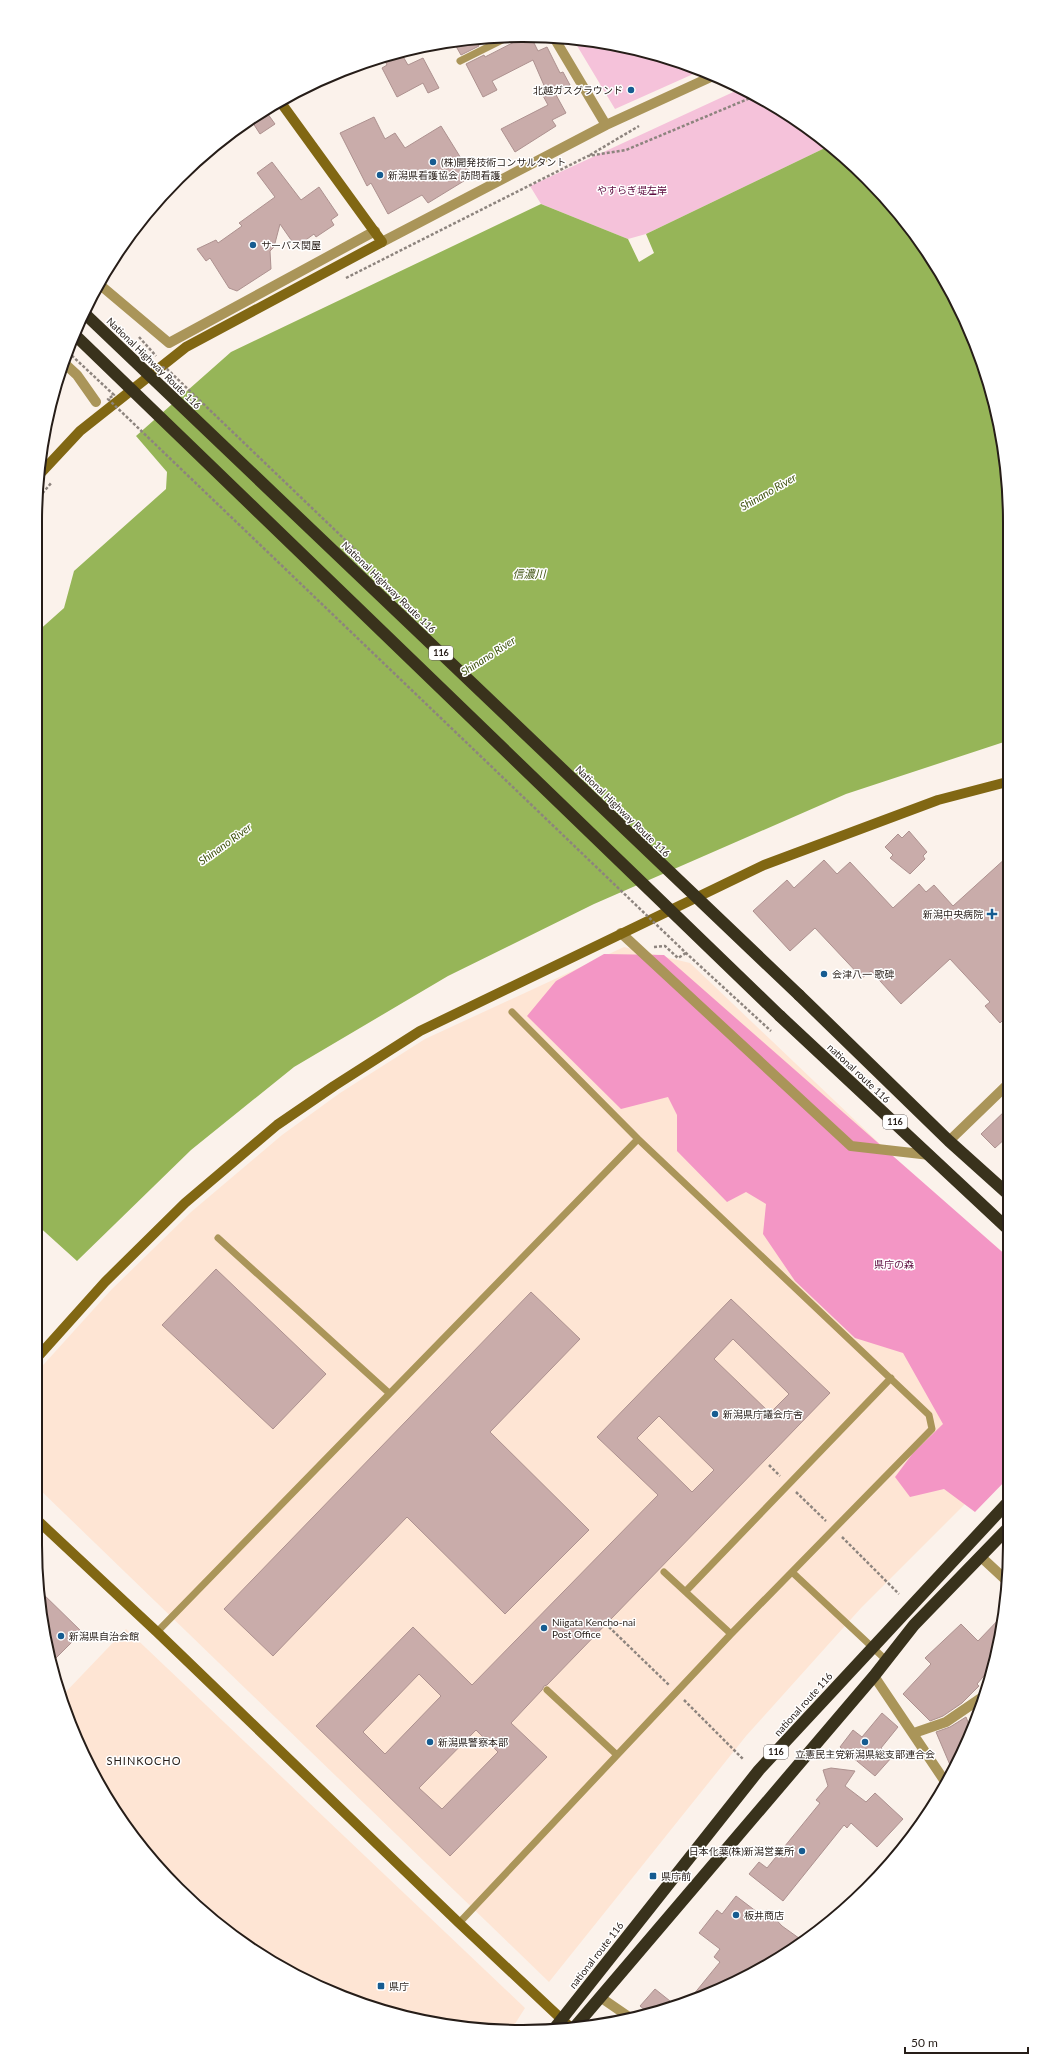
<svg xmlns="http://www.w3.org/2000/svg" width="1045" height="2067" viewBox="0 0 1045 2067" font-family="Lato,'Noto Sans JP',sans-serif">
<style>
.built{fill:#fee5d4}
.green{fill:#f5c2da}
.forest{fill:#f396c5}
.water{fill:#96b558}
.building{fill:#c9acaa;stroke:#ad918f;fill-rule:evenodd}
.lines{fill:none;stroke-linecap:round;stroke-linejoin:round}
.path{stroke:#8d847e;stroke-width:2.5;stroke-dasharray:3 2;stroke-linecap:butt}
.lane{stroke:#aa9559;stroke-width:7}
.street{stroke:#aa9559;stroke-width:10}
.secondary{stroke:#816713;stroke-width:10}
.highway{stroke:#39321c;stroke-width:12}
.path-bridge{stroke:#8d847e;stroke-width:2.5;stroke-dasharray:3 2;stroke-linecap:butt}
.highway-bridge{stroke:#39321c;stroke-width:12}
.poi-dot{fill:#165c91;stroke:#fff;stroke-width:1.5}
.labels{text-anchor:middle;stroke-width:3;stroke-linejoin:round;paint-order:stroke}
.shield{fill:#fff;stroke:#67615d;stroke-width:1}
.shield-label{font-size:9px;font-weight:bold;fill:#261d18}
.poi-label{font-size:10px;fill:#261d18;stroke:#fff;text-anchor:start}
.park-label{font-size:10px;fill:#5c0a3e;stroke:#fff}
.street-label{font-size:10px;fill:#261d18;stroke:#fff}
.water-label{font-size:11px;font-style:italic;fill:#3f520f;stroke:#fff}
.neighbourhood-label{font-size:11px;letter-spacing:1px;fill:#261d18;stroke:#fff}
.rim{fill:none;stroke:#261d18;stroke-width:2}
</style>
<rect width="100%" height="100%" fill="#fbf2eb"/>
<!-- built -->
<path class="built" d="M624 947 690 963 1008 1266 1009 1460 861 1608 746 1736 549 1982 35 1485V1374L111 1290 191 1212 282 1135 340 1093 425 1039Z
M126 1629 525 2008 511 2030 491 2031 427 2023 336 1995 255 1951 129 1832 100 1788 60 1698Z"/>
<!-- green -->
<path class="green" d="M573 39 648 52 700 71 615 109Z
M742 88 829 146 646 234 628 239 541 204 530 186Z"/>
<!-- forest -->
<path class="forest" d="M604 954 664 955 1008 1257 1009 1477 975 1512 944 1489 910 1497 895 1477 913 1453 943 1424 903 1353 855 1338 795 1281 763 1234 766 1204 746 1192 727 1202 677 1151V1115L668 1097 621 1109 527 1016 556 981Z"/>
<!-- water -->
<path class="water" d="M829 146 844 156 909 226 973 336 1006 459 1007 741 846 794 594 904 448 976 294 1067 191 1150 77 1261 35 1223 36 633 64 608 74 571 166 489 167 472 136 436 231 352 541 204 628 239 639 262 654 253 646 234Z"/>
<!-- building -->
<path class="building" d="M524 37H531L538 51 547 47 560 73 563 72 570 85 555 93 566 113 552 120 556 126 515 152 501 129 548 105 541 92 546 90 533 60 492 81 497 90 483 97 466 64 484 55 485 57Z
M459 39H475L479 46 461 55 453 41Z
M401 53 408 65 423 58 439 88 428 93 423 83 397 97 382 68 387 65 383 57Z
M265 110 275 124 260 134 251 120Z
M374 117 385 139 395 133 405 148 441 126 472 176 428 203 422 195 388 214 371 183 367 186 340 133Z
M272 162 301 200 319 187 338 215 331 220 334 225 316 237 314 234 296 247 280 224 274 247 270 251 271 269 237 291 229 288 210 258 206 261 197 249 216 240 218 243 242 226 239 223 275 197 257 173Z
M909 831 927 852 923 856 925 859 910 874 890 858 893 855 885 847 898 834 902 838Z
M1007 857V1016L1000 1023 985 1006 990 1002 950 959 901 1004 871 971 862 978 815 928 790 951 753 911 787 880 794 888 824 860 837 874 850 862 893 908 919 884 926 892 934 885 953 906Z
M1008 1108V1136L995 1148 981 1134Z
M216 1269 326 1374 273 1429 162 1325Z
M531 1292 580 1339 490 1432 589 1530 505 1614 407 1517 273 1656 224 1609Z
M731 1299 830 1393 547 1685 544 1686 542 1690 511 1723 547 1757 450 1856 316 1726 413 1627 472 1685 658 1495 597 1437ZM733 1339 789 1394 770 1413 714 1359ZM659 1416 714 1470 692 1492 637 1438ZM419 1674 441 1696 385 1754 363 1732ZM476 1730 498 1752 442 1809 419 1788Z
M39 1590 82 1632 51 1663 44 1639Z
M1002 1616 994 1664 977 1684 979 1686 962 1703 943 1716 930 1721 903 1694 931 1664 925 1658 961 1624 978 1641Z
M882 1713 898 1727 881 1748 892 1757 875 1776 840 1747 853 1730 862 1737Z
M966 1717 971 1730 960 1760 953 1772 936 1732 950 1727Z
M831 1768 855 1771 845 1786 866 1802 875 1793 903 1819 877 1847 851 1823 847 1828 844 1825 783 1901 749 1874 759 1862 767 1868 820 1803 816 1800 828 1786 823 1770Z
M736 1896 761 1915 767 1910 782 1926 803 1941 738 1982 689 2000 720 1962 714 1957 720 1949 699 1933 717 1910 722 1914Z
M655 1989 675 2005 651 2015 640 2006Z"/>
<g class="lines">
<!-- path -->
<path class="path" d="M590 155 639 126
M346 278 588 156 626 150 755 96
M139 337 156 356
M36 501 52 482
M654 947 665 946 678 958 686 953
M769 1465 780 1476
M796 1492 826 1521
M842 1537 899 1594
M609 1627 669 1685
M684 1700 744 1760"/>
<!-- lane -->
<path class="lane" d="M460 61 506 38
M218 1238 389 1393
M664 1572 731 1634
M793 1573 886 1660
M686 1591 891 1378
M157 1632 638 1139
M547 1690 617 1755
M459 1923 731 1634 932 1429 929 1415 638 1139 512 1012"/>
<!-- street -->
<path class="street" d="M553 36 606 125
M382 242 606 125 713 76
M99 284 169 343 375 231
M64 363 77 375 96 402
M621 933 851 1146 930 1155
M949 1141 1008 1084
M980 1556 1008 1582
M874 1676 946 1783
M914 1733 946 1722 984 1696
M600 1997 632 2019"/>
<!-- secondary -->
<path class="secondary" d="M38 476 80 431 186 347 382 242 279 100
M35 1360 105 1282 185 1203 277 1125 334 1086 420 1031 764 865 938 800 1007 782
M35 1518 157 1632 459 1923 571 2028"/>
<!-- highway -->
<path class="highway" d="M799 995 949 1141 1008 1194
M780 1016 1008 1229
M574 2028 874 1676 914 1625 1009 1527
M554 2029 759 1770 1009 1501"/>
<!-- path-bridge -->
<path class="path-bridge" d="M68 352 114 395 108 399 686 953 771 1031
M162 367 167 369 361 555"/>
<!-- highway-bridge -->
<path class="highway-bridge" d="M83 312 799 995
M75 335 780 1016"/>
</g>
<!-- markers -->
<g class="poi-dot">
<circle cx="631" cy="90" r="4"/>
<circle cx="433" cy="162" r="4"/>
<circle cx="380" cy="175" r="4"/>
<circle cx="253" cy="245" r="4"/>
<path d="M990 908h4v4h4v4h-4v4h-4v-4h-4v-4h4z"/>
<circle cx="824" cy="974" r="4"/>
<circle cx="715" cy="1414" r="4"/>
<circle cx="544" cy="1628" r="4"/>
<circle cx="61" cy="1636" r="4"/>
<circle cx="430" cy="1742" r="4"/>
<circle cx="865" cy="1742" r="4"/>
<circle cx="802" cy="1851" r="4"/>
<rect x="649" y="1872" width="8" height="8" rx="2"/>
<circle cx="736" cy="1915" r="4"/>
<rect x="377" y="1982" width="8" height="8" rx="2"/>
</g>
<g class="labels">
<!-- shield labels -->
<g class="shield">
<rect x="429" y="646" width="24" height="14" rx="3"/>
<rect x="883" y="1115" width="24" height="14" rx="3"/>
<rect x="764" y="1745" width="24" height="14" rx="3"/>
</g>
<g class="shield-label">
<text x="441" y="656">116</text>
<text x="895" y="1125">116</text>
<text x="776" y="1755">116</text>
</g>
<!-- poi labels -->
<g class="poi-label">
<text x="623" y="94" text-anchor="end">北越ガスグラウンド</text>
<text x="441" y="166">(株)開発技術コンサルタント</text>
<text x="388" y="179">新潟県看護協会 訪問看護</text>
<text x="261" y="249">サーパス関屋</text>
<text x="983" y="918" text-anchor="end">新潟中央病院</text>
<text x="832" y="978">会津八一 歌碑</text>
<text x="723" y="1418">新潟県庁議会庁舎</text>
<text x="552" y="1626">Niigata Kencho-nai<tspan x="552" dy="12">Post Office</tspan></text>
<text x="69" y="1640">新潟県自治会館</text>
<text x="438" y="1746">新潟県警察本部</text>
<text x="865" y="1758" text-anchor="middle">立憲民主党新潟県総支部連合会</text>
<text x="794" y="1855" text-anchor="end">日本化薬(株)新潟営業所</text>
<text x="661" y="1880">県庁前</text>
<text x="744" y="1919">板井商店</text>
<text x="389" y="1990">県庁</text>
</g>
<!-- park labels -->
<g class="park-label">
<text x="632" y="194">やすらぎ堤左岸</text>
<text x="894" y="1268">県庁の森</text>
</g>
<!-- street labels -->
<g class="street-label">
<text transform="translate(154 363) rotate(44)" y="4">National Highway Route 116</text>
<text transform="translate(389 587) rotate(44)" y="4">National Highway Route 116</text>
<text transform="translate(623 811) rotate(44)" y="4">National Highway Route 116</text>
<text transform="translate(859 1073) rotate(43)" y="4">national route 116</text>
<text transform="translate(803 1704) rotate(-48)" y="4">national route 116</text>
<text transform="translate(596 1955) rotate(-52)" y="4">national route 116</text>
</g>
<!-- water labels -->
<g class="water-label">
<text transform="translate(768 492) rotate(-30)" y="4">Shinano River</text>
<text x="529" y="578">信濃川</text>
<text transform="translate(488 656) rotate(-33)" y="4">Shinano River</text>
<text transform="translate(225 844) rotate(-36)" y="4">Shinano River</text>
</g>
<!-- neighbourhood labels -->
<g class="neighbourhood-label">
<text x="144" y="1765">SHINKOCHO</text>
</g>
</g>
<!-- crop -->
<path d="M0 0H1045V2067H0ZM522 42H523A480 480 0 0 1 1003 522V1545A480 480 0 0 1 523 2025H522A480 480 0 0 1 42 1545V522A480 480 0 0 1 522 42Z" fill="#fff" fill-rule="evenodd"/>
<path class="rim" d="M522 42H523A480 480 0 0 1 1003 522V1545A480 480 0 0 1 523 2025H522A480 480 0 0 1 42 1545V522A480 480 0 0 1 522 42Z"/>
<!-- scale -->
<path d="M905 2047v6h123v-6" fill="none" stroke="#261d18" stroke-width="2"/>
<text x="911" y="2047" font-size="12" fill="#261d18" stroke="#ffffff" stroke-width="3" paint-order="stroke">50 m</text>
</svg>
